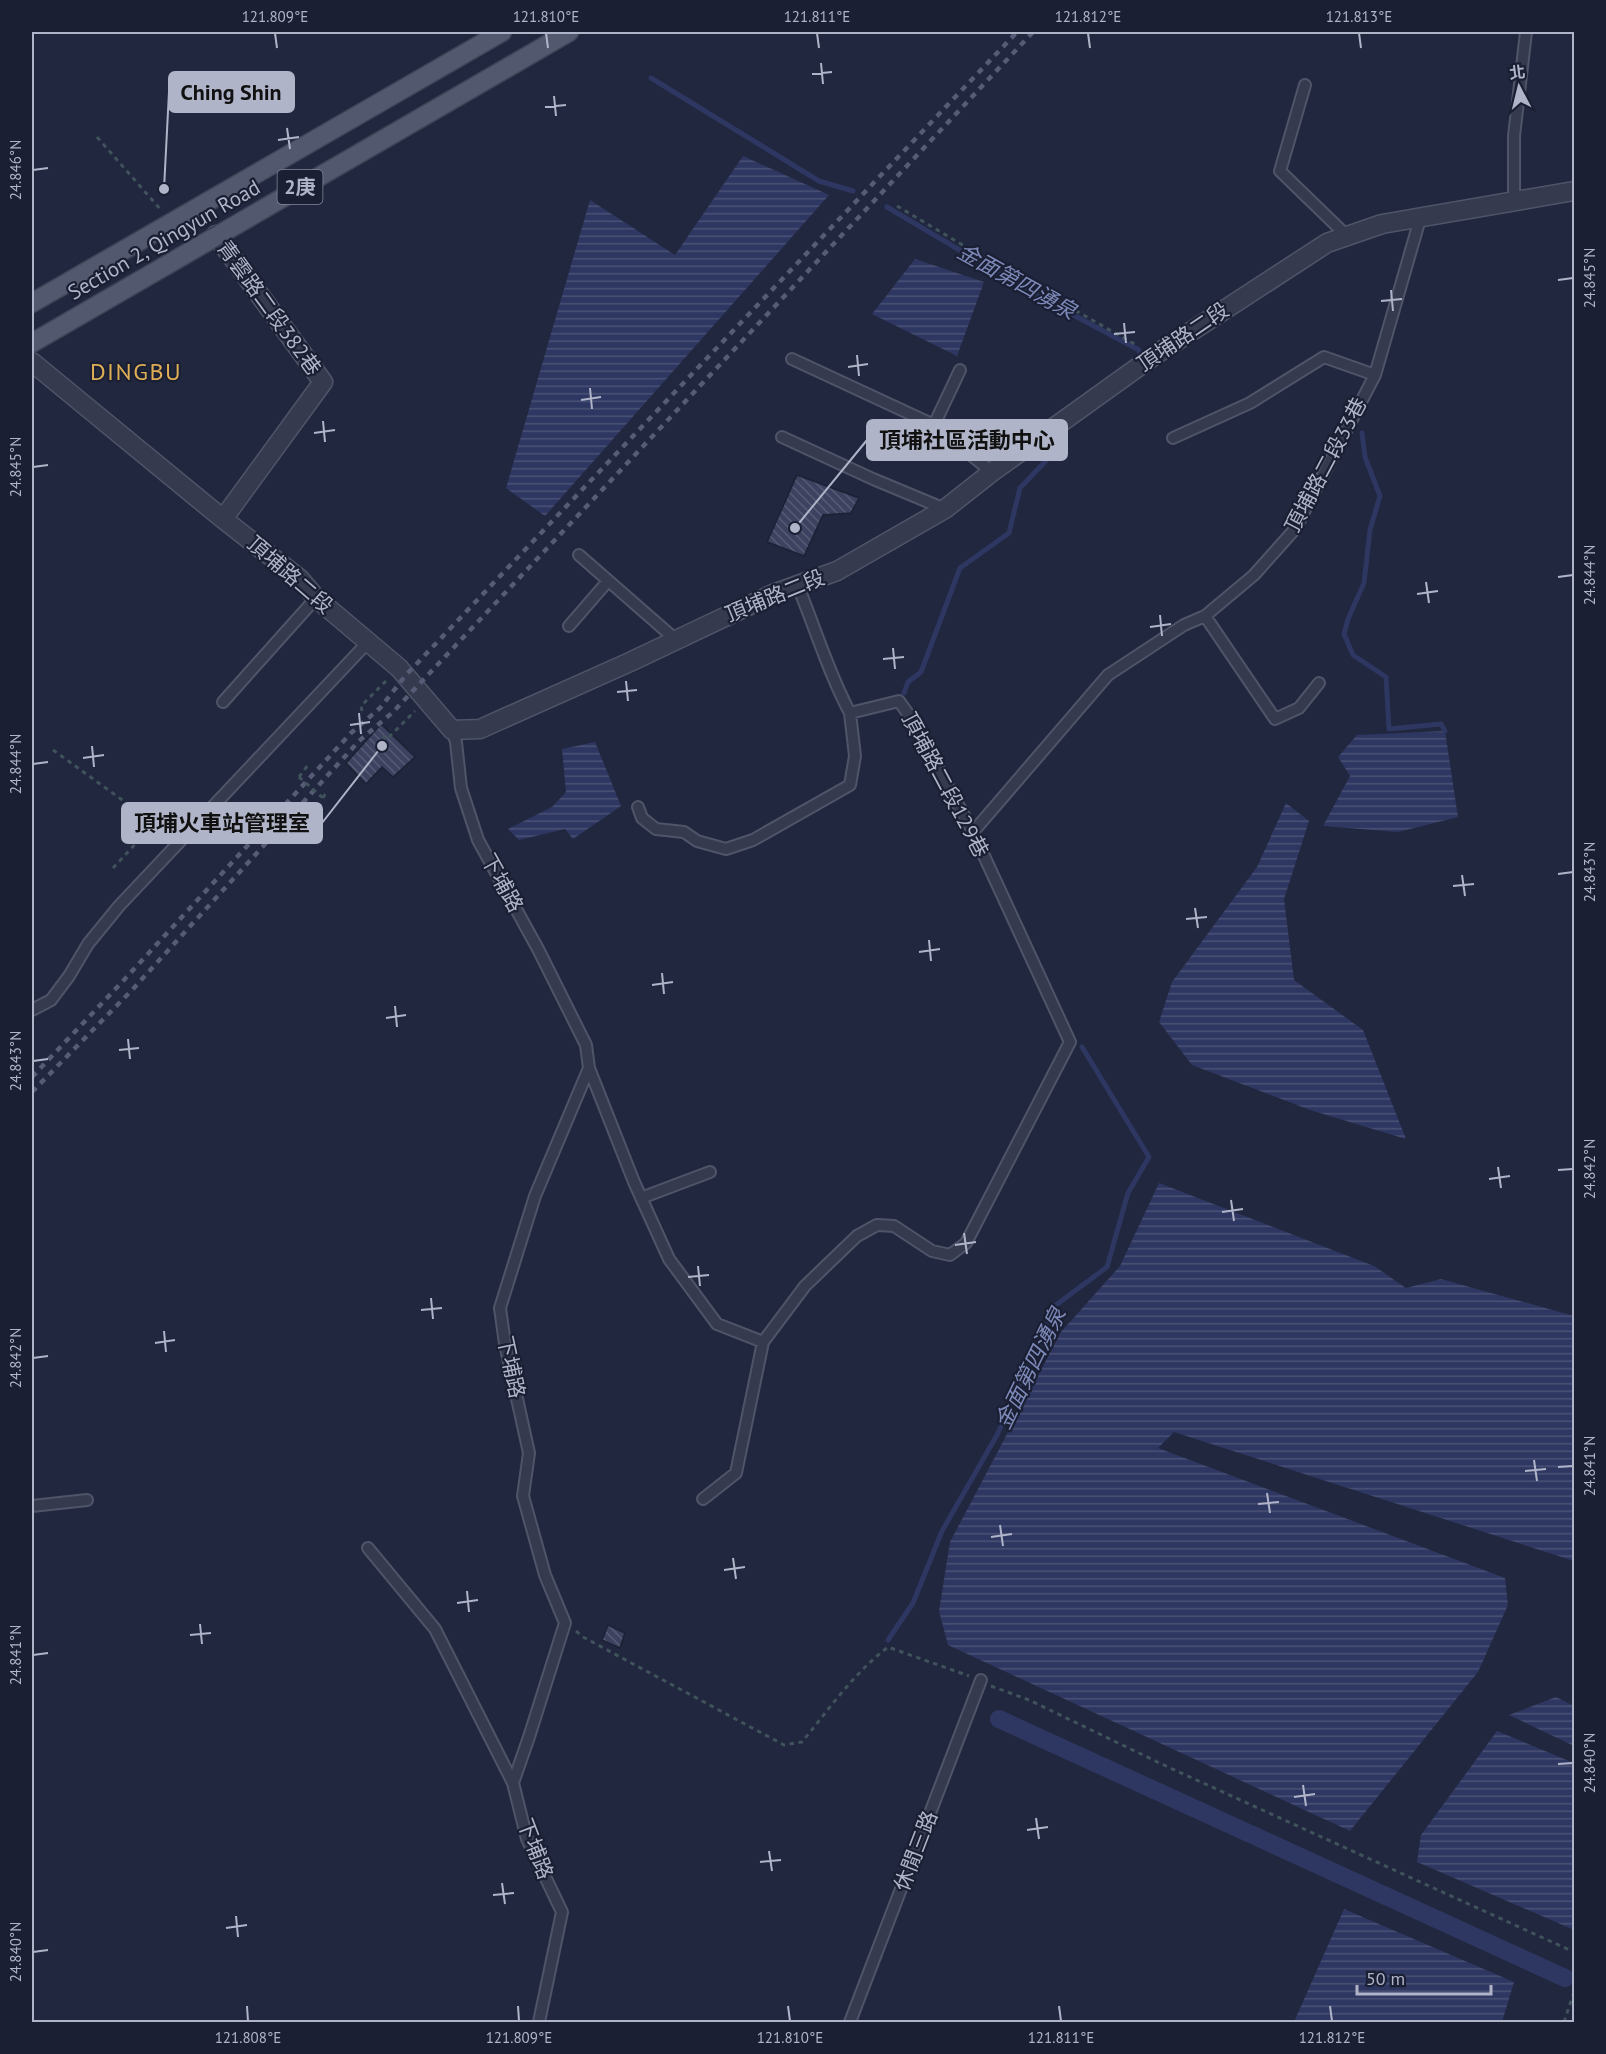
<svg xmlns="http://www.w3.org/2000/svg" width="1606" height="2054" viewBox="0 0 1606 2054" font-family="'PT Sans','Noto Sans TC',sans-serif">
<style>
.water{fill:url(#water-rules)}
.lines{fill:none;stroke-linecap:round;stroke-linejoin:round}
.stream{stroke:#2e3761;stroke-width:5}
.canal{stroke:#2e3761;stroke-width:18}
.building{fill:url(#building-back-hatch);stroke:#1c2135;stroke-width:1.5}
.service-casing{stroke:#505469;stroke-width:14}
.minor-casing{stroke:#505469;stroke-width:21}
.primary-casing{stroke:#3e4357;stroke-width:21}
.path{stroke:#40535c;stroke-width:3;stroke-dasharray:4.5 4.5;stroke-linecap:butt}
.service{stroke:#353a4e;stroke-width:10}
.minor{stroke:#353a4e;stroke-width:18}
.primary{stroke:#52586e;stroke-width:18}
.rail{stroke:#565c75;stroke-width:4.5;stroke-dasharray:6 6;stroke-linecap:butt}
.path-bridge{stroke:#40535c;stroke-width:3;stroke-dasharray:4.5 4.5;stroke-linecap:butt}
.ticks{fill:none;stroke:#b0b4c9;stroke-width:2}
.labels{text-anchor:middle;stroke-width:4.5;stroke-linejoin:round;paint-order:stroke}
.shield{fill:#1a1f33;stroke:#83879c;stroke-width:1.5}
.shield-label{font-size:20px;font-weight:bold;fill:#b0b4c9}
.street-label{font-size:21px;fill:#b0b4c9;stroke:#1a1f33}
.water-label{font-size:22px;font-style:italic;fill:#7d89b8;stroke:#1a1f33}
.quarter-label{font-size:24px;letter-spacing:1.5px;fill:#dfaf56;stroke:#1a1f33}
.leader{fill:none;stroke:#b0b4c9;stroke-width:2}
.callout-dot{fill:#b0b4c9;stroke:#1a1f33;stroke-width:2}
.callout{fill:#b0b4c9;stroke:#b0b4c9;stroke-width:2}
.callout-label{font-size:22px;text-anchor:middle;font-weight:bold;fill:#111}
.neatline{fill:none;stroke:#b0b4c9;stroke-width:2}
.ticks-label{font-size:15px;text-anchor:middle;fill:#b0b4c9}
</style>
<defs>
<pattern id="water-rules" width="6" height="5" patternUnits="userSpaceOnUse" patternTransform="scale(1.5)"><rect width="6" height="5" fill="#2e3761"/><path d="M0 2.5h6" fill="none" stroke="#4a5276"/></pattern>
<pattern id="building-back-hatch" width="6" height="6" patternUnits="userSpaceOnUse" patternTransform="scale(1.5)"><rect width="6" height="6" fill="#3c425f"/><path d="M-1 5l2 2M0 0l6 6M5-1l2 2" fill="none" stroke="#565b75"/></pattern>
</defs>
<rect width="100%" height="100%" fill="#21273e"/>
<!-- water -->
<path class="water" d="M743 156 829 195 545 516 506 488 590 200 675 255Z
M915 259 984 282 957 356 872 314Z
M1445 731 1458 817 1398 832 1323 826 1350 776 1338 757 1357 735Z
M595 742 621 806 573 839 565 829 519 840 508 829 552 807 566 792 562 749Z
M1286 803 1309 821 1284 899 1294 980 1363 1030 1406 1139 1310 1110 1192 1065 1159 1022 1172 982 1257 867Z
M1159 1183 1374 1266 1406 1288 1441 1279 1574 1316V1561L1174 1432 1158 1448 1505 1578 1508 1605 1478 1672 1350 1831 948 1645 939 1611 950 1542 1061 1332 1120 1266Z
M1556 1697 1574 1706V1746L1509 1715Z
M1497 1731 1574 1763V1930L1417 1862 1421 1835Z
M1344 1909 1514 1982 1502 2022H1294Z"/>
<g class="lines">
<!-- stream -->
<path class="stream" d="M651 78 819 181 853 191
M887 207 1032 293 1139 350 1141 359
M1362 433 1365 457 1380 496 1370 530 1364 583 1348 619 1344 634 1353 655 1386 677 1389 729 1441 724 1445 731
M904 693 908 682 921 672 960 568 1009 533 1020 488 1057 449
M888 1640 913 1603 942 1531 997 1435 1056 1305 1107 1267 1128 1193 1149 1157 1082 1047"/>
<!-- canal -->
<path class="canal" d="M999 1719 1565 1978"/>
</g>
<!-- building -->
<path class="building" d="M797 475 859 498 851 513 823 515 804 556 767 542Z
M381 724 415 757 393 777 382 767 366 784 346 763Z
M608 1625 625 1633 620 1648 602 1640Z"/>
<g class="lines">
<!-- service casing -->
<g class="service-casing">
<path id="service" d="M1305 85 1280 171 1347 236
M1514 202V136L1526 32
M792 359 934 425 992 472
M934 425 960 370
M782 437 873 479 945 509
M1173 438 1250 403 1324 357 1375 375
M579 555 675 639
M1205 616 1275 719 1299 708 1319 683
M569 626 608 581
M223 702 316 598
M452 730 456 742 461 788 478 840 538 949 586 1045 589 1068 535 1196 500 1308 505 1344 529 1453 523 1496 545 1575 565 1623 529 1737 513 1783 527 1839 562 1912 539 2022
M638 807 642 818 656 829 684 832 697 841 726 849 753 840 850 785 855 756 850 713
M973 832 1108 675 1184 625 1205 616 1254 575 1295 529 1375 375 1420 219
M32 1010 51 1000 69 976 88 944 119 906 369 641
M589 1068 634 1182 669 1259 717 1324 763 1342
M641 1198 710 1172
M703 1499 736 1473 763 1342 805 1286 857 1236 877 1225 894 1226 932 1251 950 1255 966 1243 1070 1042 973 832 911 718 899 701 850 713C828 672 815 627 797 584
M32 1506 87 1500
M368 1548 435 1629 513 1783
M850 2022 981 1680"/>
</g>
<!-- minor casing -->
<g class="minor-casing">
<path id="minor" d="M216 235 323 382 223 519
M32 362 223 519 300 579 316 598 399 668 452 730 480 729 630 662 773 594 837 571 945 509 992 472 1155 355 1327 243 1382 224 1574 191"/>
</g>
<!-- primary casing -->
<g class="primary-casing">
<path id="primary" d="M32 303 502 32
M32 343 569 32"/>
</g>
<!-- path -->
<path class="path" d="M97 137 161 210
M897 206 1013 275 1138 346
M362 711 361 706 387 680
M383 736 386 740 415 711
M53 750 168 833
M299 777 308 765
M323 798 327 791
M113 868 155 823
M576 1631 583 1637 784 1745 802 1742C829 1709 854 1673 888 1647L969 1676
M991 1686 1029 1700 1168 1767 1574 1952
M1564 2022 1574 1992"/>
<!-- service -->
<use href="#service" class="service"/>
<!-- minor -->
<use href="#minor" class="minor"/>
<!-- primary -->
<use href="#primary" class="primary"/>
<!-- rail -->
<path class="rail" d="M32 1077 123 981 351 733 380 708 406 675 1017 32
M32 1092 132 990 359 741 393 712 1033 32"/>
<!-- path-bridge -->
<path class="path-bridge" d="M299 777 323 798"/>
</g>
<!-- ticks -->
<path class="ticks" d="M275 33 277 48M546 33 548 48M817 33 819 48M1088 33 1090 48M1359 33 1361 48M821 63 823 84M812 74 832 72M554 96 556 116M545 107 566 105M287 128 290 149M278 140 299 137M33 170 48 168M1558 280 1573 278M1391 290 1393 311M1381 301 1402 299M1124 323 1126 343M1114 334 1135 332M857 355 859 376M848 367 868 364M590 388 592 409M581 400 601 397M323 421 325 442M314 433 335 430M33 467 48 465M1558 577 1573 575M1426 582 1429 603M1417 594 1438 591M1160 615 1162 636M1150 627 1171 624M893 648 895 669M883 659 904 657M626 681 628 701M617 692 637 690M359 713 361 734M350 725 370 722M92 746 94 767M83 758 104 755M33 764 48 762M1558 874 1573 872M1462 875 1465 896M1453 886 1474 884M1195 908 1198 928M1186 919 1207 917M929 940 931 961M919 952 940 949M662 973 664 994M652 985 673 982M395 1006 397 1027M386 1018 406 1015M128 1039 130 1059M119 1050 139 1048M33 1061 48 1059M1498 1167 1501 1188M1558 1170 1573 1169M1489 1179 1510 1176M1231 1200 1234 1221M1222 1212 1243 1209M964 1233 967 1254M955 1245 976 1242M698 1266 700 1286M688 1277 709 1275M431 1298 433 1319M421 1310 442 1308M164 1331 166 1352M155 1343 175 1340M33 1358 48 1356M1534 1460 1537 1481M1558 1467 1573 1466M1525 1471 1546 1469M1267 1493 1270 1513M1258 1504 1279 1502M1000 1525 1003 1546M991 1537 1012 1534M733 1558 736 1579M724 1570 745 1567M467 1591 469 1612M457 1603 478 1600M200 1624 202 1644M190 1635 211 1633M33 1655 48 1653M1558 1764 1573 1763M1303 1785 1306 1806M1294 1797 1315 1794M1036 1818 1039 1839M1027 1830 1048 1827M769 1851 772 1871M760 1862 781 1860M502 1883 505 1904M493 1895 514 1893M236 1916 238 1937M226 1928 247 1925M33 1952 48 1950M247 2006 248 2021M518 2006 519 2021M788 2006 790 2021M1059 2006 1061 2021M1330 2006 1332 2021"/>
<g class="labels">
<!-- shield labels -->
<rect class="shield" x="277.5" y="170" width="45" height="34" rx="4.5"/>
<g class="shield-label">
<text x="300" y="194">2庚</text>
</g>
<!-- street labels -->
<g class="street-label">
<text transform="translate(164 240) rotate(-30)" y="7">Section 2, Qingyun Road</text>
<text transform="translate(269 308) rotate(54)" y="7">青雲路二段382巷</text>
<text transform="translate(1183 337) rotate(-34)" y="7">頂埔路二段</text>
<text transform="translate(1326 465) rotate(-62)" y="7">頂埔路二段33巷</text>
<text transform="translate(290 575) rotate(41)" y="7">頂埔路二段</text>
<text transform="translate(775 596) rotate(-22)" y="7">頂埔路二段</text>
<text transform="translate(945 785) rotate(62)" y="7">頂埔路二段129巷</text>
<text transform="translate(502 883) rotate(61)" y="7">下埔路</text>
<text transform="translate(511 1367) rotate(78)" y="7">下埔路</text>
<text transform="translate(535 1849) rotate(69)" y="7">下埔路</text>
<text transform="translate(916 1851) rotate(-69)" y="7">休閒三路</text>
</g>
<!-- water labels -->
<g class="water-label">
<text transform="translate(1017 281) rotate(29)" y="8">金面第四湧泉</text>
<text transform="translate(1030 1368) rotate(-64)" y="8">金面第四湧泉</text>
</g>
<!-- quarter labels -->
<g class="quarter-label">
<text x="136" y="380">DINGBU</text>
</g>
</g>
<!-- callouts -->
<path class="leader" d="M164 189L169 92M795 528L867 440M382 746L322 823"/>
<g class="callout-dot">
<circle cx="164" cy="189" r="6"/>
<circle cx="795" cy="528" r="6"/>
<circle cx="382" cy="746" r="6"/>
</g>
<g class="callout">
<rect x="169" y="72" width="125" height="40" rx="6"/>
<rect x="867" y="420" width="200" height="40" rx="6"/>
<rect x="122" y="803" width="200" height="40" rx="6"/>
</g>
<g class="callout-label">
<text x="231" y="100">Ching Shin</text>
<text x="967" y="448">頂埔社區活動中心</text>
<text x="222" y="831">頂埔火車站管理室</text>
</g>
<!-- border -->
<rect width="1606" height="2054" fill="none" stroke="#1a1f33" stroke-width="66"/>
<!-- north arrow -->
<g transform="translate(1519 87) rotate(353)" stroke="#1a1f33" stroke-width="4.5" paint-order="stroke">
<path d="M0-4.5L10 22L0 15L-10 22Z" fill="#b0b4c9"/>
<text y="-9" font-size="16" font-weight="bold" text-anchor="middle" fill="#b0b4c9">北</text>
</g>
<!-- scale -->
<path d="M1357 1985v9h134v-9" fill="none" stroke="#b0b4c9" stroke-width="3"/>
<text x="1366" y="1985" font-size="18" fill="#b0b4c9" stroke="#1a1f33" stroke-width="4.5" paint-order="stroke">50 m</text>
<rect x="33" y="33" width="1540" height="1988" class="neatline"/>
<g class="ticks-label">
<text x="275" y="22">121.809°E</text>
<text x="546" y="22">121.810°E</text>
<text x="817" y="22">121.811°E</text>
<text x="1088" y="22">121.812°E</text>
<text x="1359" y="22">121.813°E</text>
<text transform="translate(16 170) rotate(-90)" y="5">24.846°N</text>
<text transform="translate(1590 278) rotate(-90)" y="5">24.845°N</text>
<text transform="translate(16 467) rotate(-90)" y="5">24.845°N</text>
<text transform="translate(1590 575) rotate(-90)" y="5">24.844°N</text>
<text transform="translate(16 764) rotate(-90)" y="5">24.844°N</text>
<text transform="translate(1590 872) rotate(-90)" y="5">24.843°N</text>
<text transform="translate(16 1061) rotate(-90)" y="5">24.843°N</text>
<text transform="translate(1590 1169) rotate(-90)" y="5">24.842°N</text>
<text transform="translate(16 1358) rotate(-90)" y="5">24.842°N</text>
<text transform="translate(1590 1466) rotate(-90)" y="5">24.841°N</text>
<text transform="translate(16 1655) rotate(-90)" y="5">24.841°N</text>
<text transform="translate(1590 1763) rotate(-90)" y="5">24.840°N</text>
<text transform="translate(16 1952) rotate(-90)" y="5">24.840°N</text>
<text x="248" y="2043">121.808°E</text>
<text x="519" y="2043">121.809°E</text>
<text x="790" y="2043">121.810°E</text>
<text x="1061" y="2043">121.811°E</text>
<text x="1332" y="2043">121.812°E</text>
</g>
</svg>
